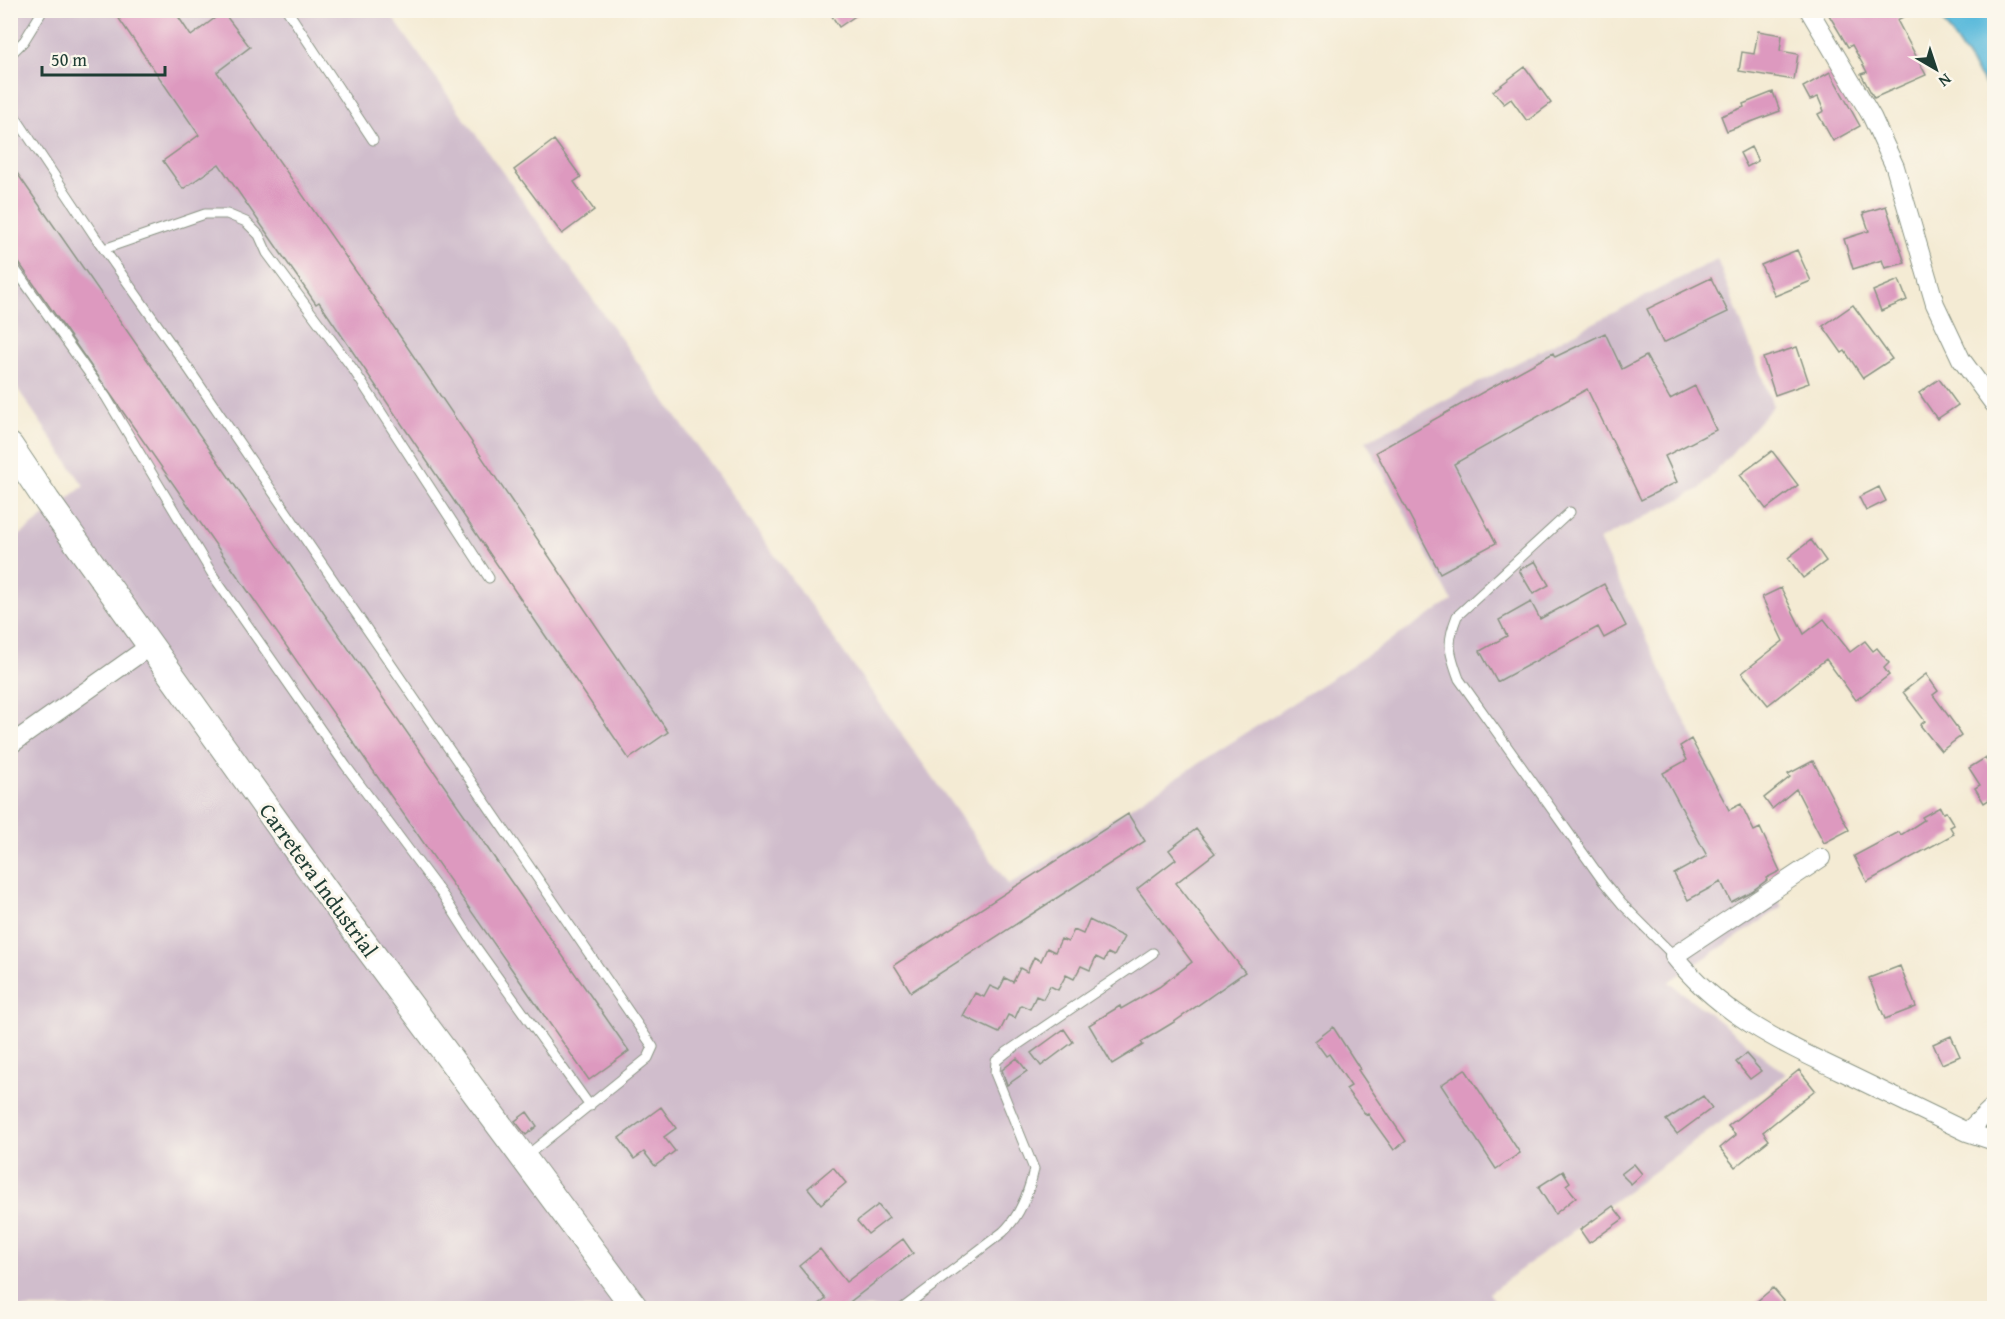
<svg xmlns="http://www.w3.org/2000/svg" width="2005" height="1319" viewBox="0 0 2005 1319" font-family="'Gentium Book Plus',serif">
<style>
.industrial{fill:#d0bdcc}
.water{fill:#5dbbdc;stroke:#3e7c88;stroke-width:1.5}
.building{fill:#dd99bf}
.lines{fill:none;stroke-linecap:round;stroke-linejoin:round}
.service-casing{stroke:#8a9484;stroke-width:11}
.minor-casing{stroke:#8a9484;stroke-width:20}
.secondary-casing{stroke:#8a9484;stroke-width:28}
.service{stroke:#fff;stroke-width:9}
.minor{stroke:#fff;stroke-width:18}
.secondary{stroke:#fff;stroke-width:26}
.labels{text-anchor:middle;stroke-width:6;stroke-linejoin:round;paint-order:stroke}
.street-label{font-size:22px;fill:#1f3d34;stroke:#fbf7ec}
</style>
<rect width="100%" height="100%" fill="#fbf7ec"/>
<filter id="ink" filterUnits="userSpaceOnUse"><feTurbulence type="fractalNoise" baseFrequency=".0167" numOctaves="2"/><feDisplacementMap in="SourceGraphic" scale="12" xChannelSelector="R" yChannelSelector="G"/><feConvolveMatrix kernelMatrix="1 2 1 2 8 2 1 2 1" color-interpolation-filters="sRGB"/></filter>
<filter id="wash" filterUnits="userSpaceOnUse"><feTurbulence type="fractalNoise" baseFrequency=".008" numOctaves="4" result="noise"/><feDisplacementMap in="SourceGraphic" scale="24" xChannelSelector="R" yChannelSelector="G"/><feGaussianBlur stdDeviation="1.35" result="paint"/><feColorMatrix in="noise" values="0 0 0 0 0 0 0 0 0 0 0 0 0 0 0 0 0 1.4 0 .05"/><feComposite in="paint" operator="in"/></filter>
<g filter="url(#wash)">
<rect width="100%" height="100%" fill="#f4ebd4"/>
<!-- industrial -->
<path class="industrial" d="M10 11H388L1009 885 1452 601 1366 441 1717 259 1773 406 1700 489 1599 540 1687 725 1782 907 1669 982 1786 1074 1489 1293 1500 1308H11V542L84 486 11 379Z"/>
<!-- water -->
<path class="water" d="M1936 11H1994V98Z"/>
<g id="blocks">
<!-- building -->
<path class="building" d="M113 10H174L191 36 223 12 250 47 217 72 364 283 668 732 629 759 319 302 316 304 219 164 183 189 163 161 199 135Z
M828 10H864L839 27Z
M1826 10H1916L1897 20 1926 75 1874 98 1861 74 1867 72 1852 45 1848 47Z
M1758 31 1782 35 1780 51 1798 54 1794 80 1739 71 1742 52 1754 54Z
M1525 67 1551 103 1527 121 1511 99 1504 104 1493 91Z
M1830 72 1860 126 1833 141 1818 114 1824 111 1818 97 1810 100 1803 87Z
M1773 92 1780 111 1727 131 1721 116 1744 107 1743 104Z
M554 140 581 177 574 182 594 210 562 234 514 170Z
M1751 147 1758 161 1747 167 1740 153Z
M10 163 629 1051 589 1080 10 250Z
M1886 206 1905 263 1885 268 1882 260 1853 269 1844 239 1869 231 1863 213Z
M1797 250 1811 281 1775 296 1761 265Z
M1711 278 1728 312 1663 343 1647 309Z
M1899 280 1907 300 1881 311 1873 291Z
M1853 305 1892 359 1863 378 1845 351 1842 353 1823 326Z
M1605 333 1622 369 1646 356 1670 399 1695 386 1716 430 1665 456 1677 482 1641 500 1587 389 1454 464 1496 543 1440 573 1376 452 1553 353 1555 357Z
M1797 347 1809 383 1775 395 1763 358Z
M1939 379 1958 405 1937 419 1919 393Z
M1772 451 1798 485 1766 509 1740 475Z
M1879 487 1886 501 1866 511 1859 497Z
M1811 540 1826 561 1803 578 1788 558Z
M1535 561 1549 585 1533 594 1519 570Z
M1604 584 1626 626 1604 638 1598 627 1497 682 1480 651 1507 636 1499 620 1531 602 1540 619Z
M1781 588 1804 634 1824 619 1850 652 1865 641 1873 651 1877 648 1889 663 1884 668 1889 675 1856 700 1826 659 1768 705 1742 673 1783 641 1762 597Z
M1926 674 1938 691 1933 695 1958 729 1957 730 1961 736 1941 751 1920 725 1925 721 1903 692Z
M1691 739 1729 810 1741 804 1754 831 1760 828 1780 871 1766 878 1767 880 1752 891 1731 902 1721 882 1688 900 1674 874 1707 856 1663 773 1687 760 1680 746Z
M1985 758 1995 773V796L1984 803 1975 788 1980 785 1969 768Z
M1813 761 1849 830 1824 843 1796 789 1772 809 1764 798 1790 777 1788 774Z
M1940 807 1943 813 1946 812 1954 825 1950 827 1954 834 1867 882 1854 856 1899 832 1901 835 1924 820 1922 817Z
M1128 814 1145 841 911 992 894 965Z
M1196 829 1215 853 1176 883 1245 972 1174 1022 1141 1042 1143 1045 1112 1064 1089 1025 1120 1006 1121 1009 1159 987 1192 962 1137 889 1176 859 1169 850Z
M1089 920 1124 937 1114 956 1108 953 1104 961 1096 957 1090 970 1081 966 1074 979 1066 975 1058 990 1050 986 1043 999 1036 996 1030 1009 1021 1005 1015 1018 1008 1015 999 1033 963 1016 975 993 984 997 990 986 999 990 1005 978 1013 982 1020 968 1027 972 1034 957 1041 961 1047 948 1055 952 1061 939 1068 942 1074 930 1083 934Z
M1900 966 1916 1007 1885 1019 1869 978Z
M1333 1027 1360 1069 1358 1070 1406 1141 1394 1150 1368 1114 1366 1115 1346 1089 1351 1086 1329 1054 1326 1056 1315 1041Z
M1064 1029 1073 1042 1041 1066 1031 1053Z
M1951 1036 1960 1056 1942 1064 1933 1044Z
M1746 1054 1761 1071 1750 1079 1736 1062Z
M1017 1058 1027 1071 1007 1085 1002 1070Z
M1465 1069 1520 1153 1496 1169 1441 1085Z
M1799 1070 1815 1090 1763 1132 1769 1140 1735 1167 1720 1148 1736 1135 1728 1126Z
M1703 1096 1712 1108 1677 1134 1666 1120Z
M661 1107 676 1128 664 1137 675 1151 655 1166 644 1152 634 1159 619 1138Z
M527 1112 537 1126 526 1135 515 1121Z
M1634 1164 1642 1174 1631 1184 1621 1174Z
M833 1167 846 1183 821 1204 808 1188Z
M1563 1171 1570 1182 1566 1185 1576 1197 1555 1214 1538 1187Z
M878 1205 889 1218 868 1234 857 1221Z
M1613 1206 1623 1219 1589 1243 1580 1230Z
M903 1239 913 1253 842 1308H814L826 1299 799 1266 820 1249 846 1282Z
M1773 1288 1784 1301 1775 1308H1749Z"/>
</g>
</g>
<g filter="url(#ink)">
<use href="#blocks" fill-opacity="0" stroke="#8a9484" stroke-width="1.5"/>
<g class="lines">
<!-- service casing -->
<g class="service-casing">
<path id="service" d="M287 10 373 140
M10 55 24 41 43 10
M10 109 94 235 188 368 653 1047 648 1058 525 1157
M104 249 205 214H227L246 222 259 235 267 253 353 369 489 578
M10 262 106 397 214 577 346 766 444 897 476 947 590 1106
M1570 512 1457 616C1446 644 1449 651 1459 679L1603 881 1622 904 1674 956
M903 1308 1003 1232C1020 1216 1029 1192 1034 1169L995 1073 996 1061 1007 1052 1153 953"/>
</g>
<!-- minor casing -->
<g class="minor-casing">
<path id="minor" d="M1809 10 1872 117 1895 167 1935 304 1961 359 1994 404
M10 745 150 646
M1821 858 1674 956C1720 1014 1778 1041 1843 1072 1884 1092 1926 1112 1967 1132L1994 1141
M1967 1132 1994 1106"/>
</g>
<!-- secondary casing -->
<g class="secondary-casing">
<path id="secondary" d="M10 446 47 501 330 897 635 1308"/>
</g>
<!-- service -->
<use href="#service" class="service"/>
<!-- minor -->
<use href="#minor" class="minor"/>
<!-- secondary -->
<use href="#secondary" class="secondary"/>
</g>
</g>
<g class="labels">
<!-- street labels -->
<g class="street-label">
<text transform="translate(319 880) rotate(54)" y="8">Carretera Industrial</text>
</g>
</g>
<!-- margin -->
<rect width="2005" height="1319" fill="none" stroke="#fbf7ec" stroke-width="36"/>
<!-- north arrow -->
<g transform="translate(1936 69) rotate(141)" stroke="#fbf7ec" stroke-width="4.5" paint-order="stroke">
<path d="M0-4.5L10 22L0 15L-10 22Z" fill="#1f3d34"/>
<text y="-9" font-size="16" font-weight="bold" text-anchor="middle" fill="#1f3d34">N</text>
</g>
<!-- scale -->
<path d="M42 66v9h123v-9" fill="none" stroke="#1f3d34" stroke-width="3"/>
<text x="51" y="66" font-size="18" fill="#1f3d34" stroke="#fbf7ec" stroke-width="4.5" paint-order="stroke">50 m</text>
</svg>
